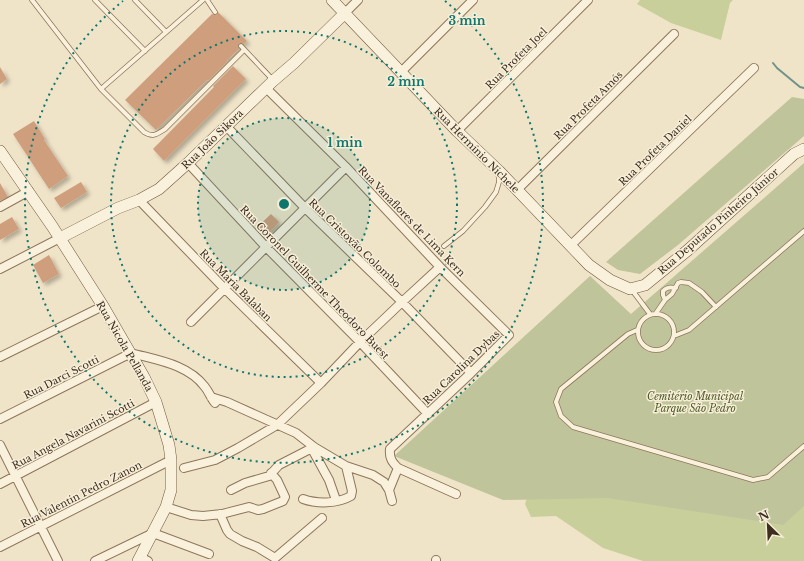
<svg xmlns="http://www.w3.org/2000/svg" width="804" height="561" viewBox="0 0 804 561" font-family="'Libre Baskerville',serif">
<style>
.green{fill:#c9cf9b}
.cemetery{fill:#bfc49a}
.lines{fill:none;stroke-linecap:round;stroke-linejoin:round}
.stream{stroke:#6f938a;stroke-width:2}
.building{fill:#cf9f7d;filter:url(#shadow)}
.lane-casing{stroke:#8d765c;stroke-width:5.5}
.street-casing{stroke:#8d765c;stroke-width:10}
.secondary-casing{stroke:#6f573f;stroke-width:12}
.lane{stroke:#faf1dc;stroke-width:4}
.street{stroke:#faf1dc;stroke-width:8}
.secondary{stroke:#faf1dc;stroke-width:11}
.ring{fill:none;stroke:#0f766e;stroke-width:2;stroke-dasharray:2 4}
.labels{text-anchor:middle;stroke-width:3;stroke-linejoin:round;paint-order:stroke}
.street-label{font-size:10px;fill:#3d2e20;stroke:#f7eed8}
.park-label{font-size:10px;font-style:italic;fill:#4d5a26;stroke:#f7eed8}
.centre{fill:#0f766e;stroke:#f7eed8;stroke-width:2}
.ring-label{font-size:12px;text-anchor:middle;font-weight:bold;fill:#0f766e;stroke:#f7eed8;stroke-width:3;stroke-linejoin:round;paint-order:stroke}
</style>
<defs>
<filter id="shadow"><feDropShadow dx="3" dy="3" stdDeviation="2" flood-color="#0004"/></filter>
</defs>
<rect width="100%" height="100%" fill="#f0e4c8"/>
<!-- green -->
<path class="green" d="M640 0H733L730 3 721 40 671 23 637 4Z
M531 486 804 503V561H643L603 548 556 516 531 517 525 504Z"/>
<!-- cemetery -->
<path class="cemetery" d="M792 97 804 99V136L678 245 640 274 618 270 606 262Z
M804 163V506L783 525 608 498 503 500 394 456 590 276 631 314Z"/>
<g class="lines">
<!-- stream -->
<path class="stream" d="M773 63 777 68 800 87 804 88"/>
</g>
<!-- building -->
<path class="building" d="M218 12 247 41 244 44 241 43 238 44V46L239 49 227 60 228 61 208 81 207 80 156 130 125 100 212 14 216 15Z
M233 66 246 79 164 161 153 149 214 87 213 86Z
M0 67 7 79 0 84Z
M34 121 45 139 44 140 68 176 49 189 13 134Z
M81 182 87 192 61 208 54 198Z
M0 183 8 197 0 201Z
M271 214 279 222 265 238 256 228Z
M12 217 19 229 0 240V224Z
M49 255 59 274 43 283 33 265Z"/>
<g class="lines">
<!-- lane casing -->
<g class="lane-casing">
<path id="lane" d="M32 0 101 89 144 132C153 138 157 134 165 129L244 50
M95 0 145 51
M135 0 166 32
M207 0 215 12
M241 46 273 80
M101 89 203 0
M444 246 463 231 485 207 496 192 499 182V173
M632 290 650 314
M665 300 663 295V291C667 287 670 287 676 288
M656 313 665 300 672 294 678 283 681 282 689 283 702 292 716 307
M638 332a18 18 0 1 1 36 0a18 18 0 1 1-36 0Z
M637 330 628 334 561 389 556 402 561 416 573 427 753 480 768 477 804 446
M674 336 689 330 804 231"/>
</g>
<!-- street casing -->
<g class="street-casing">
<path id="street" d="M345 13 358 0
M401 72 473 0
M266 88 346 167 440 267 509 335 471 373 390 449C389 458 392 462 398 468L389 490
M226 126 305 208 402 302 471 373
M457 131 588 0
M188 163 266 247 360 342 428 414
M517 190 674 34
M139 200 224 288 321 383
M0 207 29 191
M571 245 754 68
M0 269 60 238
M191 322 346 167
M0 357 103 306
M211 397 227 402 296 433 314 447 346 466 373 475 384 482 389 490 392 501
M0 419 131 353C156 360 188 364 205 387 209 392 211 398 215 403
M0 445 58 561
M312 449 329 480 336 500
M184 468 215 460 238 448 277 425 321 383 360 342 402 302 440 267
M398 468 456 494
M0 484 156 402
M231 490 245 483 269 476 279 465 314 447
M303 499C317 504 337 504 351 496L352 491 346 466
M166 507 191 515 203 516 222 514 249 507 258 510 263 509 283 501 285 497 277 480 271 473
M220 514 227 530 230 534 242 541 257 547 275 558 322 518
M0 547 171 460
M140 557 148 561
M95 561 153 533 209 554
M436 561V560"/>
</g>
<!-- secondary casing -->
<g class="secondary-casing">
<path id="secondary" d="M332 0 457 131 499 171 589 265 610 280 630 289 645 285 688 250 794 154 804 149
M0 151 52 226 103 306 144 377 156 402 169 445 171 460V490L166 507 138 561
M60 238 118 208 139 200 159 189 188 163 273 81 294 63 345 13"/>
</g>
<!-- lane -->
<use href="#lane" class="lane"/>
<!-- street -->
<use href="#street" class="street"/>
<!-- secondary -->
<use href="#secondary" class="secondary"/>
</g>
<!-- distance rings -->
<circle cx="284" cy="204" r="86" fill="#0f766e" fill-opacity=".12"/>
<g class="ring">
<circle cx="284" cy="204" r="86"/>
<circle cx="284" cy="204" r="173"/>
<path d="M445 1A259 259 0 1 1 123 1"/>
</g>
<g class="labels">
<!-- street labels -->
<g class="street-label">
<text transform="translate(516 58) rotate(-45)" y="4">Rua Profeta Joel</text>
<text transform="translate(588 105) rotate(-45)" y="4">Rua Profeta Amós</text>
<text transform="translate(212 139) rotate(-44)" y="4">Rua João Sikora</text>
<text transform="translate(477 150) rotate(45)" y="4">Rua Hermínio Nichele</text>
<text transform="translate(655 150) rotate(-44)" y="4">Rua Profeta Daniel</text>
<text transform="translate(412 221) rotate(46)" y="4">Rua Vanaflores de Lima Kern</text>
<text transform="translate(718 221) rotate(-41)" y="4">Rua Deputado Pinheiro Júnior</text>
<text transform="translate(355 243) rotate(44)" y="4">Rua Cristovão Colombo</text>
<text transform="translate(315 282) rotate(46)" y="4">Rua Coronel Guilherme Theodoro Buest</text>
<text transform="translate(236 285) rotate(45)" y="4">Rua Maria Balaban</text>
<text transform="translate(125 346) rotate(60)" y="4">Rua Nicola Pellanda</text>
<text transform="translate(461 367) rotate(-44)" y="4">Rua Carolina Dybas</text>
<text transform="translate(61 377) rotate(-27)" y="4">Rua Darci Scotti</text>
<text transform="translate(73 434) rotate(-28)" y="4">Rua Angela Navarini Scotti</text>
<text transform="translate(81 494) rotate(-27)" y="4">Rua Valentin Pedro Zanon</text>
</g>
<!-- park labels -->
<g class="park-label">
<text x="695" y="400">Cemitério Municipal<tspan x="695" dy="12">Parque São Pedro</tspan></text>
</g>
</g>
<circle cx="284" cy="204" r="6" class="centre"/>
<g class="ring-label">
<text x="467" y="25">3 min</text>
<text x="406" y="86">2 min</text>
<text x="345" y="147">1 min</text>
</g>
<!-- north arrow -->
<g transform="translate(768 525) rotate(336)" stroke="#f7eed8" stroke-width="3" paint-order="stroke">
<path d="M0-3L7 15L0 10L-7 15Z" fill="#3d2e20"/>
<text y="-6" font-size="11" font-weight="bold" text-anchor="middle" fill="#3d2e20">N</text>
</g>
</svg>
